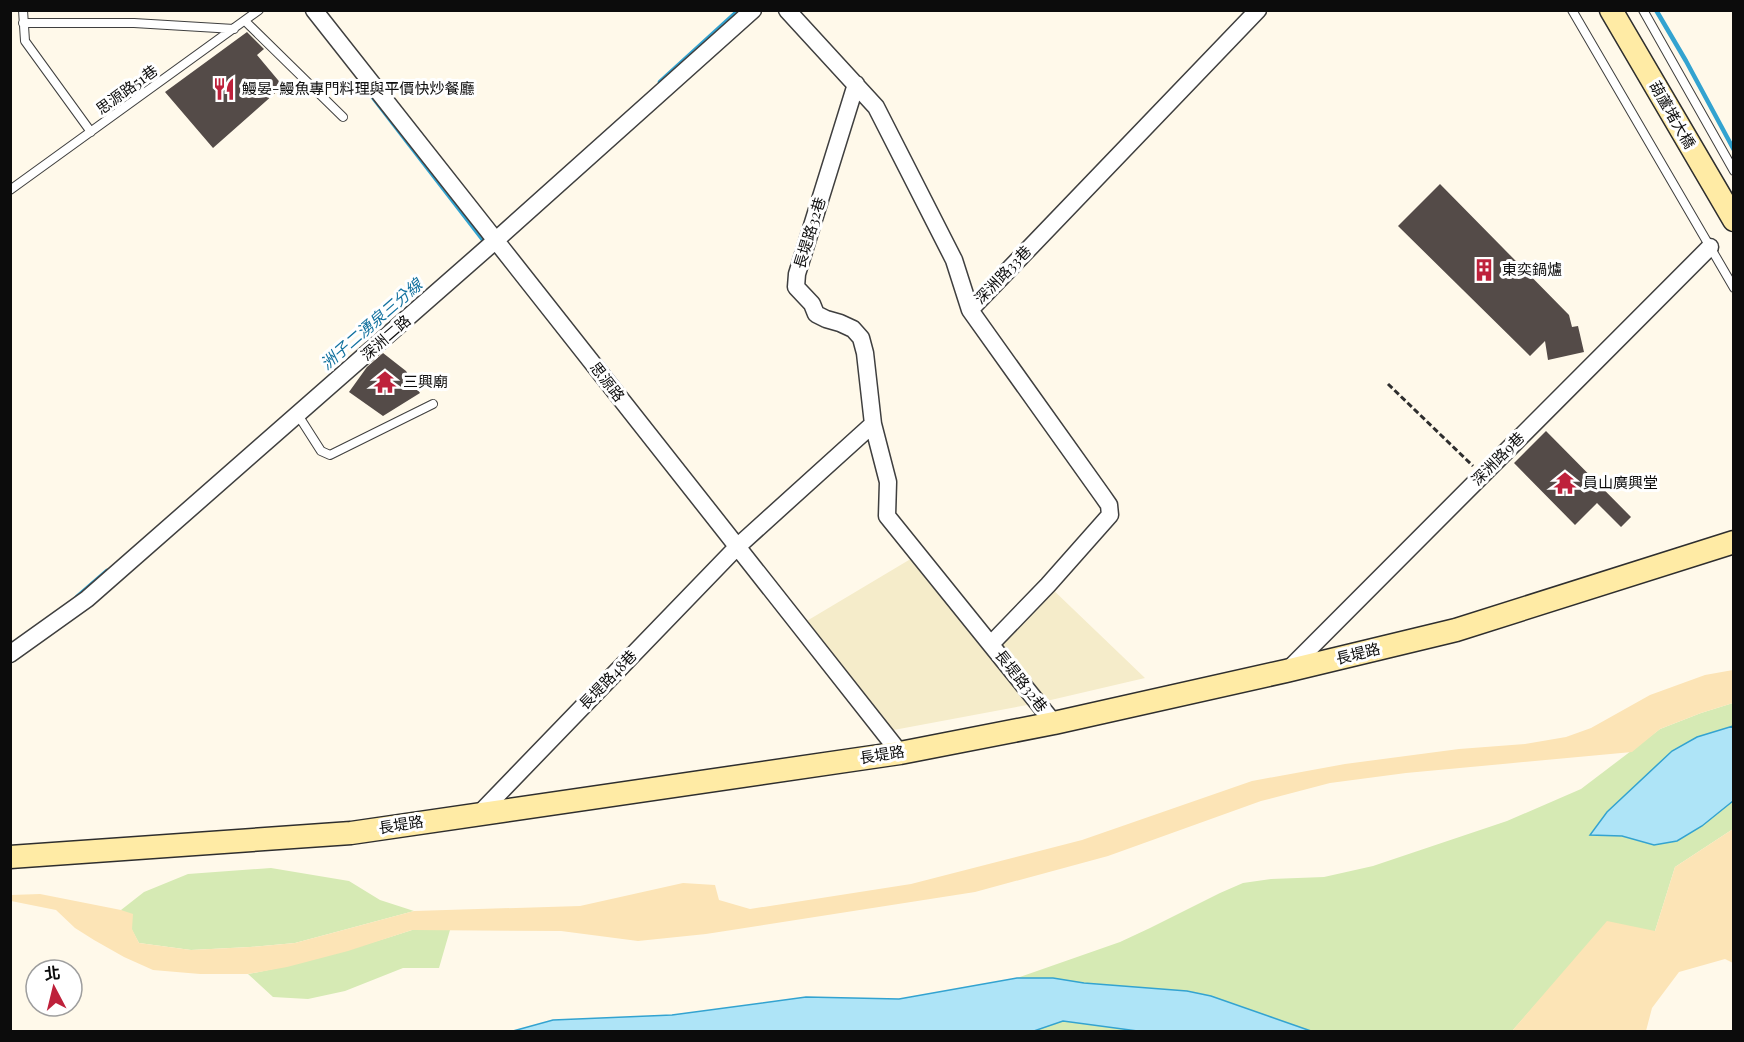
<svg xmlns="http://www.w3.org/2000/svg" width="1744" height="1042" viewBox="0 0 1744 1042" font-family="'Playfair Display','Noto Sans TC',serif">
<style>
.farmland{fill:#f5ecca}
.green{fill:#d6eab4}
.sand{fill:#fce4b6}
.water{fill:#aee4f7;stroke:#33a3d0;stroke-width:1.5}
.lines{fill:none;stroke-linecap:round;stroke-linejoin:round}
.stream{stroke:#33a3d0;stroke-width:4.5}
.building{fill:#544b48}
.lane-casing{stroke:#3f3f3f;stroke-width:10}
.street-casing{stroke:#3f3f3f;stroke-width:19}
.secondary-casing{stroke:#2e2e2e;stroke-width:25}
.path{stroke:#2e2e2e;stroke-width:3;stroke-dasharray:6 3;stroke-linecap:butt}
.lane{stroke:#fff;stroke-width:8}
.street{stroke:#fff;stroke-width:16}
.secondary{stroke:#ffeba5;stroke-width:22}
.labels{text-anchor:middle;stroke-width:6;stroke-linejoin:round;paint-order:stroke}
.poi-label{font-size:15px;fill:#0c0c0c;stroke:#fff;text-anchor:start}
.street-label{font-size:15px;fill:#0c0c0c;stroke:#fff}
.water-label{font-size:16px;font-style:italic;fill:#13729f;stroke:#fff}
</style>
<rect width="100%" height="100%" fill="#fff9ea"/>
<!-- farmland -->
<path class="farmland" d="M919 554 991 643 1048 585 1145 678 1038 703 883 732 800 625Z"/>
<!-- green -->
<path class="green" d="M1733 703V829L1675 867 1655 931 1545 994 1512 1031H1256L1144 1005 1084 983 1053 978H1017L1120 942 1150 928 1220 893 1243 883 1271 879 1324 877 1373 866 1507 821 1581 789 1660 729 1701 713Z
M271 868 349 881 380 900 414 911 295 943 250 947 191 950 139 943 121 910 144 892 188 874Z
M412 930H450L439 968H403L345 991 308 999 273 997 248 974C304 964 358 947 412 930Z
M1063 1021 1138 1030 1145 1031 987 1032Z"/>
<!-- sand -->
<path class="sand" d="M1733 670V703L1701 713 1660 729 1632 752 1406 773 1330 783 1261 801 1108 856 975 892 706 934 638 941 561 931 412 930 348 951 287 967 248 974H200L153 970 124 957 94 940 75 928 56 910 11 901V895L40 894 121 910 133 914 132 929 139 943 191 950 250 947 295 943 414 911 580 906 683 883 715 885 719 900 750 909 911 884 1082 840 1252 781 1345 764 1459 749 1525 744 1566 737 1591 728 1650 695 1705 675Z
M1733 829V963L1725 959 1679 972 1652 1008 1646 1031H1512L1607 921 1655 931 1675 867Z"/>
<!-- water -->
<path class="water" d="M1733 726V801L1702 826 1677 841 1654 845 1622 836 1590 835 1607 812 1672 751 1697 737Z
M1017 978H1053L1084 983 1187 991 1211 996 1311 1031 1145 1032 1063 1021 1031 1032 513 1031 553 1020 672 1015 806 997 899 999Z"/>
<g class="lines">
<!-- stream -->
<path class="stream" d="M1656 10 1686 61 1734 150
M660 82 739 10
M372 96 484 241
M77 597 107 571"/>
</g>
<!-- building -->
<path class="building" d="M247 32 264 49 257 55 283 86 213 148 165 92Z
M1440 184 1569 315 1572 327 1578 326 1584 352 1548 360 1545 341 1530 356 1398 226Z
M383 353 406 371 420 393 383 416 349 392 367 367Z
M1546 431 1631 517 1621 527 1597 503 1575 525 1514 463Z"/>
<g class="lines">
<!-- lane casing -->
<g class="lane-casing">
<path id="lane" d="M23 10 25 41 91 132
M1572 10 1734 288
M1643 10 1734 171
M245 21 343 117
M23 23H134L234 29
M10 190 259 10
M298 415 321 451 330 455 433 404"/>
</g>
<!-- street casing -->
<g class="street-casing">
<path id="street" d="M314 10 900 753
M787 10 876 107 954 260 970 310 1258 10
M856 84 797 274 796 287 812 304 816 314 826 319 840 323 853 329 861 338 865 353 873 424
M970 310 1102 495 1109 505 1110 515 1048 585 991 644
M10 654 87 599 495 241 753 10
M1287 671 1710 247
M479 814 737 547 873 424 888 482 887 516 1054 723"/>
</g>
<!-- secondary casing -->
<g class="secondary-casing">
<path id="secondary" d="M1611 10 1734 220
M10 857 351 833 900 753 1054 723 1286 671 1456 630 1734 542"/>
</g>
<!-- path -->
<path class="path" d="M1388 384 1473 466"/>
<!-- lane -->
<use href="#lane" class="lane"/>
<!-- street -->
<use href="#street" class="street"/>
<!-- secondary -->
<use href="#secondary" class="secondary"/>
</g>
<!-- icons -->
<defs>
<g id="restaurant-bare" transform="scale(1.8)"><path d="M-5-6h1v4h1v-4h1v4h1v-4h1v5L-1.5 .5V6h-2V.5L-5-1ZM5-6V6H3V1.5H1.5Q1.5-4 5-6Z" fill="#be213b" stroke="#fff" stroke-width="2.5" paint-order="stroke"/></g>
<g id="building-bare" transform="scale(1.8)"><path d="M-4-6H4V6H1V3H-1V6H-4ZM-2.5-4.3h1.7v1.8h-1.7ZM.8-4.3h1.7v1.8H.8ZM-2.5-1h1.7V.8h-1.7ZM.8-1h1.7V.8H.8Z" fill="#be213b" stroke="#fff" stroke-width="2.5" paint-order="stroke"/></g>
<g id="temple-bare" transform="scale(1.8)"><path d="M0-6L5-2H3V0L6.5 2.5H4V6H1.5V3h-3V6H-4V2.5H-6.5L-3 0V-2H-5Z" fill="#be213b" stroke="#fff" stroke-width="2.5" paint-order="stroke"/></g>
</defs>
<g fill-rule="evenodd">
<use href="#restaurant-bare" x="224" y="89"/>
<use href="#building-bare" x="1484" y="270"/>
<use href="#temple-bare" x="385" y="382"/>
<use href="#temple-bare" x="1565" y="483"/>
</g>
<g class="labels">
<!-- poi labels -->
<g class="poi-label">
<text x="242" y="94">鰻晏-鰻魚專門料理與平價快炒餐廳</text>
<text x="1502" y="275">東奕鍋爐</text>
<text x="403" y="387">三興廟</text>
<text x="1583" y="488">員山廣興堂</text>
</g>
<!-- street labels -->
<g class="street-label">
<text transform="translate(127 90) rotate(-36)" y="5">思源路51巷</text>
<text transform="translate(1672 115) rotate(60)" y="5">葫蘆堵大橋</text>
<text transform="translate(810 233) rotate(-73)" y="5">長堤路32巷</text>
<text transform="translate(1003 275) rotate(-46)" y="5">深洲路33巷</text>
<text transform="translate(386 338) rotate(-41)" y="5">深洲二路</text>
<text transform="translate(607 382) rotate(52)" y="5">思源路</text>
<text transform="translate(1498 459) rotate(-45)" y="5">深洲路9巷</text>
<text transform="translate(1358 654) rotate(-14)" y="5">長堤路</text>
<text transform="translate(608 680) rotate(-46)" y="5">長堤路48巷</text>
<text transform="translate(1021 681) rotate(52)" y="5">長堤路32巷</text>
<text transform="translate(882 755) rotate(-9)" y="5">長堤路</text>
<text transform="translate(401 825) rotate(-9)" y="5">長堤路</text>
</g>
<!-- water labels -->
<g class="water-label">
<text transform="translate(371 324) rotate(-41)" y="6">洲子二湧泉三分線</text>
</g>
</g>
<!-- border -->
<rect width="1744" height="1042" fill="none" stroke="#0c0c0c" stroke-width="24"/>
<!-- north arrow -->
<g transform="translate(54 988) rotate(353)"><circle r="28" fill="#ffffff" stroke="#9e9e9e" stroke-width="1.5"/>
<path d="M0-4.5L10 22L0 15L-10 22Z" fill="#be213b"/>
<text y="-9" font-size="16" font-weight="bold" text-anchor="middle" fill="#0c0c0c">北</text>
</g>
</svg>
